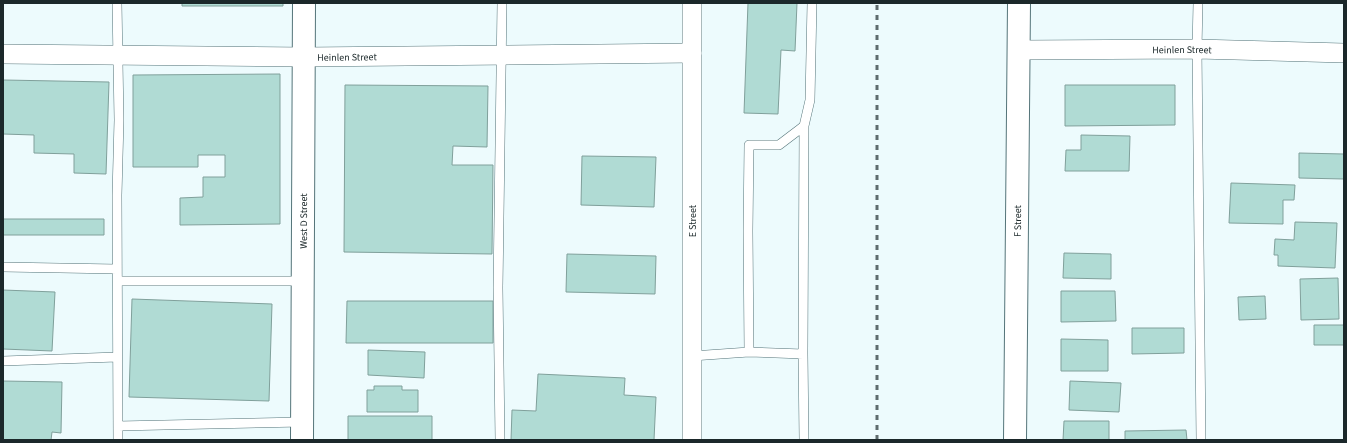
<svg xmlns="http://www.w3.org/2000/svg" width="1347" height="443" viewBox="0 0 1347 443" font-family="'Source Sans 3',sans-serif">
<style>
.building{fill:#b0dbd4;stroke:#80a09b}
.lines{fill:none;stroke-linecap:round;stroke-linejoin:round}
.lane-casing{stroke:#547479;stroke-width:10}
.street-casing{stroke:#547479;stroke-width:20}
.secondary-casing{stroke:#547479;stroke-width:24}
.lane{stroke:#fff;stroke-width:9}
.street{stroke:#fff;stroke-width:19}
.secondary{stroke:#fff;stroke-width:22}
.rail{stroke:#5f6c6e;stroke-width:3;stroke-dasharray:5 5;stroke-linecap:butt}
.labels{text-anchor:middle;stroke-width:3.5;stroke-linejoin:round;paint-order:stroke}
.street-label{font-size:10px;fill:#1b282a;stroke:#fff}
</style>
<rect width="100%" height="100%" fill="#edfbfd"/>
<!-- building -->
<path class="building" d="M182 3H283V6H182Z
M748 3H797L795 51 781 50 778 114 744 113Z
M280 74V224L180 225V198L203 197V177H225V155H198V167H133V75Z
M4 80 109 82 106 174 74 173V154L34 153V135L3 134V81Z
M345 85 488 86 487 147 453 146 452 165H493L492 254 344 252Z
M1065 85H1175V125L1065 126Z
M1081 135 1130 136 1129 171H1065L1066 150H1081Z
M1299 153 1344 154V179L1299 178Z
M582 156 656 157 654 207 581 205Z
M1231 183 1295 185 1294 200H1283V224L1229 223Z
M3 219H104V235H3Z
M1295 222 1337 223 1335 268 1278 266V255H1274L1275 239 1294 240Z
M1064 253 1111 254V279L1063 278Z
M567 254 656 256 655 294 566 292Z
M1338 278 1339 319 1301 320 1300 279Z
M3 290 55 292 52 351 3 349Z
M1061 291H1115L1116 321 1061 322Z
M1265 296 1266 319 1239 320 1238 297Z
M132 299 272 304 269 401 129 397Z
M347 301H493V343H346Z
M1314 325H1344V345H1314Z
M1132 328H1184V353L1132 354Z
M1061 339 1108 340V371H1061Z
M368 350 425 352 424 378 368 375Z
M538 374 625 378 624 395 656 397 654 440H511L512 410 536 411Z
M3 381 62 382 61 433 52 432 51 440H3Z
M1070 381 1121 383 1119 412 1069 410Z
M374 386H402V390H418V412H367V390H374Z
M348 416H432V440H348Z
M1064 421H1109V440H1063Z
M1186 430 1187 440H1125V431Z"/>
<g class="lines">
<!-- lane casing -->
<g class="lane-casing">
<path id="lane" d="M117 3 119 120 117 195 118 440
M1198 3 1197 49 1201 440
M3 267 117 269
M118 281H303
M749 352 748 231 749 145H779L804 126 810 100 812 3
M803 354 804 126
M692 356 749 352 803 354 804 440
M3 361 117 357
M118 426 302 422
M500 440 498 288 502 3"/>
</g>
<!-- street casing -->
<g class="street-casing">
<g id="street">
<path d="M692 3V440"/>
<path id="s1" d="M1019 50 1197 49 1344 53"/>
<path id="s2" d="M3 54 304 57 692 53"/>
</g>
</g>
<!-- secondary casing -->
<g class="secondary-casing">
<g id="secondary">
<path id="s3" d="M302 440 304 3"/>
<path id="s4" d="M1015 440 1019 3"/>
</g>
</g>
<!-- lane -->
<use href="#lane" class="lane"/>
<!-- street -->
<use href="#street" class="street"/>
<!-- secondary -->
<use href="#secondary" class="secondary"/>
<!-- rail -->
<path class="rail" d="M877 440V3"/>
</g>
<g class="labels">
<!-- street labels -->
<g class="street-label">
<text dy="4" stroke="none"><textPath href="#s1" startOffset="163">Heinlen Street</textPath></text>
<text dy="4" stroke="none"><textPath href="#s2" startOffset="344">Heinlen Street</textPath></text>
<text dy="4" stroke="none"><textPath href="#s3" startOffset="219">West D Street</textPath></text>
<text transform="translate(692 221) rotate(-90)" y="4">E Street</text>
<text dy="4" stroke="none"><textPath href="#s4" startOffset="219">F Street</textPath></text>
</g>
</g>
<!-- border -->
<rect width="1347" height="443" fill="none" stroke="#1b282a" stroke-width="8"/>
</svg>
